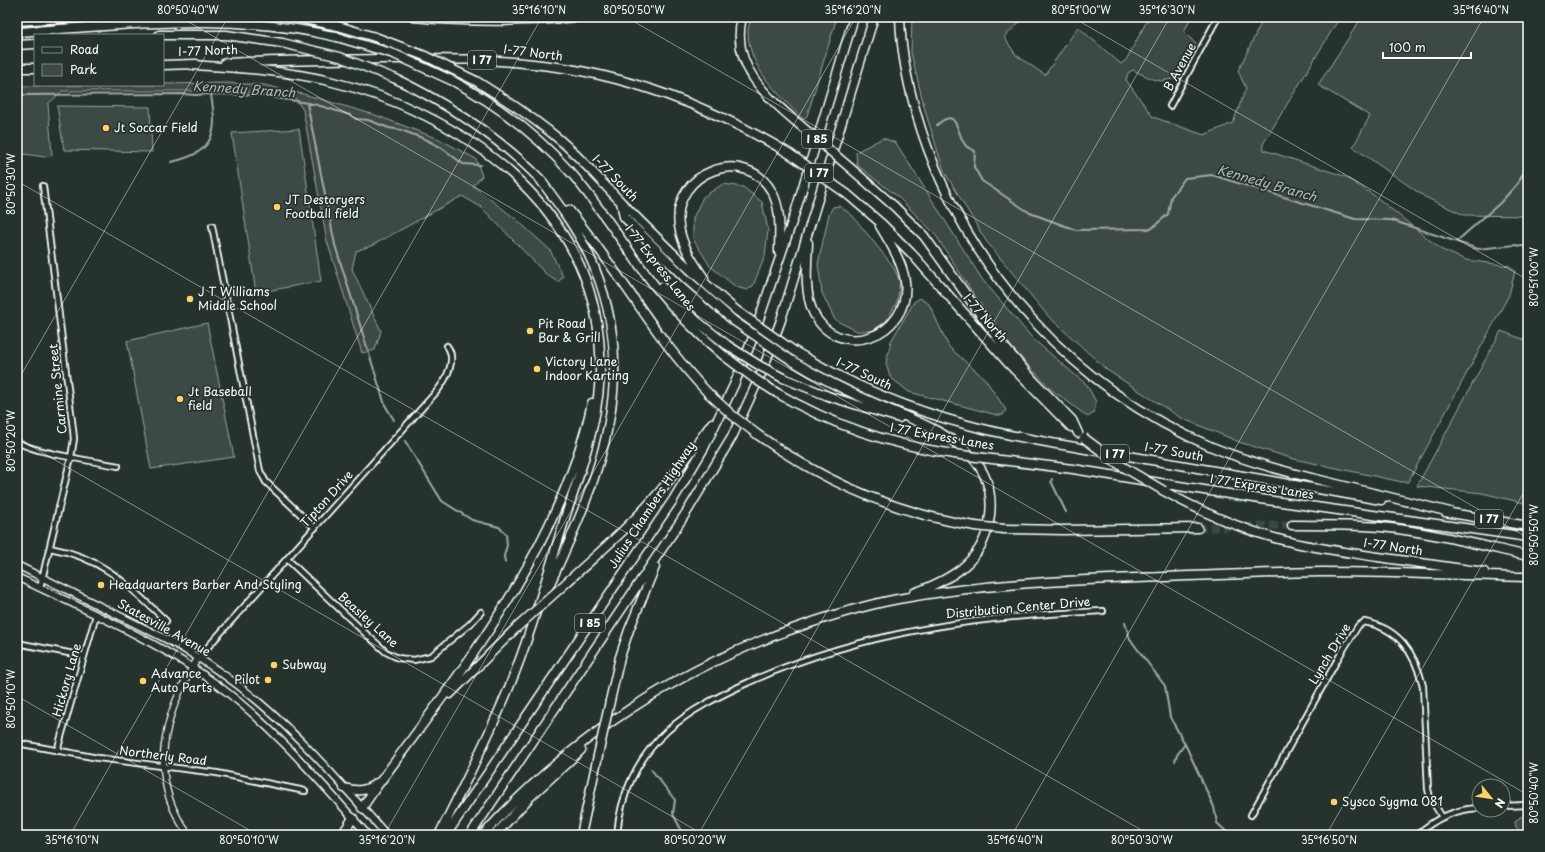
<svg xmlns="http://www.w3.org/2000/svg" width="1545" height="852" viewBox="0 0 1545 852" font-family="'Playpen Sans',sans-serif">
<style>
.green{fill:#3e4944;stroke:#9ea4a2}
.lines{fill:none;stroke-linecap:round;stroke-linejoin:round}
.stream{stroke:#a4a9a7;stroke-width:2}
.motorway-tunnel{stroke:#3c4742;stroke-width:8;stroke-dasharray:8 4;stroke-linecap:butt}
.minor-casing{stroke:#fff;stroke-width:8}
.tertiary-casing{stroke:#fff;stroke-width:8}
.secondary-casing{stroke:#fff;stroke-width:9}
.motorway-casing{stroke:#fff;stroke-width:11}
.minor{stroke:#26332d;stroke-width:4.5}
.tertiary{stroke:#26332d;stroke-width:5.5}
.secondary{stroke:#26332d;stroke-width:6}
.motorway{stroke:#26332d;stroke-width:8}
.motorway-bridge-casing{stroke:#fff;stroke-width:11;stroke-linecap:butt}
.motorway-bridge{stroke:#26332d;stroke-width:8}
.ticks{fill:none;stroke:#fff;stroke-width:1;stroke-opacity:0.45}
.poi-dot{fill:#ffd166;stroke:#26332d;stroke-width:1.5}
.labels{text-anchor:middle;stroke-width:3.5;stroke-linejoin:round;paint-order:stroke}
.shield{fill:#26332d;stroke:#bec2c0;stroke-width:1}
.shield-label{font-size:11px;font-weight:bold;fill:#fff}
.street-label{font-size:12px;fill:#fff;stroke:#26332d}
.poi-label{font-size:12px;fill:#fff;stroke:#26332d;text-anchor:start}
.water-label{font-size:13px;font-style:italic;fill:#b3b8b6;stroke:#26332d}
.neatline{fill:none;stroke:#fff;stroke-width:1.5}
.ticks-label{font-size:10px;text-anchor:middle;fill:#fff}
</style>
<rect width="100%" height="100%" fill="#26332d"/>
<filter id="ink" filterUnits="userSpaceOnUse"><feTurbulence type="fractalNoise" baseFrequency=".025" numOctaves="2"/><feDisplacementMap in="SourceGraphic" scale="8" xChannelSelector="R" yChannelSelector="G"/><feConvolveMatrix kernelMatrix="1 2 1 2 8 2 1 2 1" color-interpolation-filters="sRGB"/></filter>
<g filter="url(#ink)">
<!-- green -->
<path class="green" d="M752 17H837L807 116 803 119C779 94 749 70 748 32 748 27 750 22 752 17Z
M912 17H1025L1004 37 1016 55 1045 75 1078 27 1121 64 1126 60 1148 19 1145 17H1191L1184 32 1196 44 1178 78 1161 81 1152 79 1133 70 1128 73 1126 80 1153 117 1204 135 1233 123 1246 88 1238 71 1264 17H1340L1263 144 1264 150 1344 176 1375 196 1442 250 1466 260 1510 266 1515 271 1509 295 1408 482H1402L1294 459 1242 443 1181 418 1107 370 1048 316 986 241 944 171 926 114 911 53Z
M1362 17H1528V216L1464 215 1425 197 1353 147 1370 116 1318 85Z
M227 83 264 85 303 94 375 115 439 139 476 159 482 176 473 186 517 220 550 250 563 277 558 282 547 275 481 207 462 196 373 245 356 251 352 269 381 331 375 350 362 353 327 241 303 110 295 98 268 93 225 91H62L48 104 52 155 45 157 17 153V86L163 85V84Z
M57 106 150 107 152 152 64 150Z
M299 129 321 281 256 293 232 133Z
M883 138 896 143 982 279 1033 339 1087 385 1096 402 1094 413 1088 417 1052 390 1013 349 976 298 935 234 897 196 857 165 856 152Z
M723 184 743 187 762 202 768 230 765 256 753 286 747 290 736 287 710 266 693 239V218L703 197Z
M839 206 852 215 893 266 900 282 897 302 886 321 872 331H857L835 320 822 293 818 264 829 214 833 207Z
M920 298 929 304 949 347 985 379 1006 410 1003 415H997L909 392 890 377 886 363 891 341 914 302Z
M207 323 234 457 151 469 127 341Z
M1501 331 1528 341V504L1482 493 1417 486Z
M1528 816V835H1523L1516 827 1515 822 1520 817Z"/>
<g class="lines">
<!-- stream -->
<path class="stream" d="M17 95 182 94 196 95 211 94 258 95 314 104 350 115 356 119 368 120 389 128 401 130 425 139 442 148 463 164 481 165
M307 103 335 245 385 405 394 420
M937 125C959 105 956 135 966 146 968 148 972 149 975 151L974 167 982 181 1030 213 1076 230 1151 229 1168 214 1171 197 1185 178 1212 175 1355 219 1391 220 1478 249 1515 245 1528 247
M171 162C194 157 213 149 214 122 214 112 212 103 211 94
M1457 241 1500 203 1518 183 1528 165
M405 441 442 501 472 520 499 527 506 534 507 545 504 556 505 562
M1052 479 1051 481 1066 512
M1125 623 1130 639 1165 686 1170 717 1185 744 1214 807 1217 823 1230 835
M1175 761 1177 755 1185 744
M651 769 675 800 673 814 684 835"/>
<!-- motorway-tunnel -->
<path class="motorway-tunnel" d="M1198 528 1292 525"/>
<!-- minor casing -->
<g class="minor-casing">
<path id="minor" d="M1170 106 1218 17
M212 226 260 471 266 482 315 528
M17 441C28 452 99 462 118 466
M50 548C104 558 128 585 166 621
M287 559 365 633 386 652 398 658 414 660 431 656 470 624 481 612
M40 588 71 457 74 439 73 429 43 186
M17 643 84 656
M198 658 438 390C447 378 457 359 447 346
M17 743 98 758 217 773 305 791
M57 751 96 615
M1503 806 1528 805
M1251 815 1340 655 1358 626 1364 622C1399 628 1415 653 1423 686L1428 789 1430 797 1442 817
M617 835C620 796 637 758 667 731 690 710 719 696 747 683 861 631 980 616 1103 611
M1417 835C1434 819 1456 809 1479 808"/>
</g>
<!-- tertiary casing -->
<g class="tertiary-casing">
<path id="tertiary" d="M189 835C146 779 163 714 198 658"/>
</g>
<!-- secondary casing -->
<g class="secondary-casing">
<path id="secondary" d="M17 565 166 639C199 657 231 678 260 703 306 742 346 790 387 835
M17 577C85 610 157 640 219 686 275 728 321 783 368 835"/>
</g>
<!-- motorway casing -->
<g class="motorway-casing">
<path id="motorway" d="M295 17 338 26 375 37
M413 17C468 22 523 22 578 17
M742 17C730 66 767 97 800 125
M900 17C901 56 910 95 922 132 969 273 1075 389 1212 447 1248 462 1286 472 1324 481 1366 491 1408 502 1450 512
M17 21 79 17
M17 32C126 25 229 11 337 37
M159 35H226L282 43
M17 45 35 44
M225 63C277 60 328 60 379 59 431 59 482 58 533 64 624 73 713 107 790 154
M163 65 196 64
M192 65C238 68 284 70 329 81 460 112 594 206 600 352 603 409 583 464 565 518 547 576 531 634 508 690 487 740 463 787 439 835
M17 68H35
M396 79C450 105 500 138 542 181
M453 81C498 105 538 136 572 174 602 209 626 249 655 286 675 311 698 334 723 355
M476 81C505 99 534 118 560 140 583 160 601 182 622 203 659 240 697 278 737 311
M855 172 895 207 924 236 1001 343 1034 381 1072 420 1078 433
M539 178C557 202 575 226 588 253 645 373 599 478 548 588
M847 194 882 224 912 254 1009 364 1071 427
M621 202 624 217 685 278 734 321
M569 210C618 269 654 337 708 393
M808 243C807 266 804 291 813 312 837 363 912 337 905 281 902 261 890 243 880 226
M704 278C693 262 682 246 679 226 671 172 746 144 772 192 782 210 779 233 779 252
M662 287 698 322 727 345
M794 351C849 384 907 409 968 425 1024 440 1082 448 1140 458 1220 472 1300 486 1381 500
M791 360C817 376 844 390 872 402 925 426 1003 446 989 522 982 563 949 580 914 593
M783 378 828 396 899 418
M777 393C832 425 891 445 954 454
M758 435C824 482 895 513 975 526
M984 458 1073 469 1260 499 1528 537
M1164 491C1201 512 1240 529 1282 540 1313 548 1346 552 1378 557 1413 562 1448 567 1484 572
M1445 512 1528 526
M1292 525C1321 525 1351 525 1381 527 1430 532 1479 545 1528 556
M1004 529 1063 530 1198 528
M566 583C596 555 628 529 654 498 675 475 693 449 712 423
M450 694 514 630
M610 701 620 657 629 630 655 567
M344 788C358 792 366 791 377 783
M362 808C369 798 375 788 383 778 467 664 561 545 592 403
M342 835 353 818
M446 835 673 500 704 448 734 385 752 340 795 213 854 17
M470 835 688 510 732 437 762 372 781 320 874 17
M483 835C569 739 680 667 801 626 833 615 866 605 898 599 987 583 1076 580 1165 577 1217 575 1270 573 1322 572 1389 572 1456 575 1523 577
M495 835 530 797 581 750
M581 835 597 760"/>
</g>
<!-- minor -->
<use href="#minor" class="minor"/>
<!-- tertiary -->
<use href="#tertiary" class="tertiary"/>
<!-- secondary -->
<use href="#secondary" class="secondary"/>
<!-- motorway -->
<use href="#motorway" class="motorway"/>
<!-- motorway-bridge casing -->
<g class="motorway-bridge-casing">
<path id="motorway-bridge" d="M337 37 394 54 453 81
M375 37 425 56 476 81
M282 43 340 57 396 79
M800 125 855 172
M790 154 847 194
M737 311 794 351
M734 321 791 360
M727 345 760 366 783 378
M723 355 755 379 777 393
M708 393 732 415 758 435
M1084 438 1120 465 1164 491
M954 454 984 458
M975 526 1004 529
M514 630 566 583
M597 760 610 701"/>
</g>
<!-- motorway-bridge -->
<use href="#motorway-bridge" class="motorway-bridge"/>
</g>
</g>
<!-- ticks -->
<path class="ticks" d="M180 17 1528 795M626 17 1528 538M1072 17 1528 280M1518 17 1528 23M17 181 1150 835M17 382 228 17M17 438 704 835M17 696 258 835M70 835 542 17M384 835 856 17M698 835 1170 17M1012 835 1484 17M1326 835 1528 485"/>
<!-- markers -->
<g class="poi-dot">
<circle cx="106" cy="128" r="4"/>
<circle cx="277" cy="207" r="4"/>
<circle cx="190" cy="299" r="4"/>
<circle cx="530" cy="331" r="4"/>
<circle cx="537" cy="369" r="4"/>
<circle cx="180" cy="399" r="4"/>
<circle cx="101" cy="585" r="4"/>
<circle cx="274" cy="665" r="4"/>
<circle cx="268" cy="680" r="4"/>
<circle cx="143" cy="681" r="4"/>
<circle cx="1334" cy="802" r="4"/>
</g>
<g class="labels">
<!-- shield labels -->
<g class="shield">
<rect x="468" y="51" width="28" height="18" rx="3"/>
<rect x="802" y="130" width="30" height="18" rx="3"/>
<rect x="805" y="164" width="28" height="18" rx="3"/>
<rect x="1101" y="445" width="28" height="18" rx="3"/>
<rect x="1475" y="510" width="28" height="18" rx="3"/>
<rect x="575" y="614" width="30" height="18" rx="3"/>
</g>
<g class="shield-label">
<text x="482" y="64">I 77</text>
<text x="817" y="143">I 85</text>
<text x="819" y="177">I 77</text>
<text x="1115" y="458">I 77</text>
<text x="1489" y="523">I 77</text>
<text x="590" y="627">I 85</text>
</g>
<!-- street labels -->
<g class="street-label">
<text transform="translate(208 51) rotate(-2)" y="4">I-77 North</text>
<text transform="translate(533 53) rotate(7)" y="4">I-77 North</text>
<text transform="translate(1180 67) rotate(-61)" y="4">B Avenue</text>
<text transform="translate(615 178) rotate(46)" y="4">I-77 South</text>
<text transform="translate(660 268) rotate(52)" y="4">I 77 Express Lanes</text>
<text transform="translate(985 318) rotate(49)" y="4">I-77 North</text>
<text transform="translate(864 374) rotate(25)" y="4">I-77 South</text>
<text transform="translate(58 389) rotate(-96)" y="4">Carmine Street</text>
<text transform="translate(942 437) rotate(10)" y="4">I 77 Express Lanes</text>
<text transform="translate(1174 452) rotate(10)" y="4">I-77 South</text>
<text transform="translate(1262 487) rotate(9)" y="4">I 77 Express Lanes</text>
<text transform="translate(327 499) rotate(-48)" y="4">Tipton Drive</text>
<text transform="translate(652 505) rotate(-57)" y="4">Julius Chambers Highway</text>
<text transform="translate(1393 547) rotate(8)" y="4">I-77 North</text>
<text transform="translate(1018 608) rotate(-5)" y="4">Distribution Center Drive</text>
<text transform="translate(368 620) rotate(42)" y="4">Beasley Lane</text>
<text transform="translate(164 628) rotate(29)" y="4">Statesville Avenue</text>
<text transform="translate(1330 654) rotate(-59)" y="4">Lynch Drive</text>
<text transform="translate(67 680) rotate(-74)" y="4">Hickory Lane</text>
<text transform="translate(163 756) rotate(7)" y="4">Northerly Road</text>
</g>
<!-- poi labels -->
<g class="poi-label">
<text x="114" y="132">Jt Soccar Field</text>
<text x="285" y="204">JT Destoryers<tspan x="285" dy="14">Football field</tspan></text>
<text x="198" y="296">J T Williams<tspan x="198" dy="14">Middle School</tspan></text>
<text x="538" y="328">Pit Road<tspan x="538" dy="14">Bar &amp; Grill</tspan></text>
<text x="545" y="366">Victory Lane<tspan x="545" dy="14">Indoor Karting</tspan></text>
<text x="188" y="396">Jt Baseball<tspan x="188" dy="14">field</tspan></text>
<text x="109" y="589">Headquarters Barber And Styling</text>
<text x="282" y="669">Subway</text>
<text x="151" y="678">Advance<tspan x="151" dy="14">Auto Parts</tspan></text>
<text x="260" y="684" text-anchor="end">Pilot</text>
<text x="1342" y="806">Sysco Sygma 081</text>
</g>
<!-- water labels -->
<g class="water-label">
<text transform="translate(244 89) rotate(4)" y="5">Kennedy Branch</text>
<text transform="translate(1267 183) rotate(16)" y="5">Kennedy Branch</text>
</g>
</g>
<!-- margin -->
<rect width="1545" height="852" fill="none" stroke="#26332d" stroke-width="44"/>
<!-- legend -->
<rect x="34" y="34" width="130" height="52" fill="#26332d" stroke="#7d8581"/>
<rect x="42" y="47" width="20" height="6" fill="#26332d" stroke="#7d8581"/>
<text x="70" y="54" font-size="12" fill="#ffffff">Road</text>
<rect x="42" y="64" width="20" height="12" fill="#3e4944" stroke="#7d8581"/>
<text x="70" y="74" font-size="12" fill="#ffffff">Park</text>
<!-- north arrow -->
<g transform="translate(1491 798) rotate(120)"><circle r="19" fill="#26332d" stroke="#7d8581"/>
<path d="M0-3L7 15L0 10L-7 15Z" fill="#ffd166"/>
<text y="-6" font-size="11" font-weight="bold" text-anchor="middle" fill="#ffffff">N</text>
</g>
<!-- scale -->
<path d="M1383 52v6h88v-6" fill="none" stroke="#ffffff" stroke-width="2"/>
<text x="1389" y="52" font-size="12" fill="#ffffff" stroke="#26332d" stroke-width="3" paint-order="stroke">100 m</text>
<rect x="22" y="22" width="1501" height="808" class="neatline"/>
<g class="ticks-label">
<text x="188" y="14">80°50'40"W</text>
<text x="539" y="14">35°16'10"N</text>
<text x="634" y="14">80°50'50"W</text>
<text x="853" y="14">35°16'20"N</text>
<text x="1081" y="14">80°51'00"W</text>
<text x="1167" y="14">35°16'30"N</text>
<text x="1481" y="14">35°16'40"N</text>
<text transform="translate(11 184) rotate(-90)" y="4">80°50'30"W</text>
<text transform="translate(1534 277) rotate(-90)" y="4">80°51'00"W</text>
<text transform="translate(11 441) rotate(-90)" y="4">80°50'20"W</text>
<text transform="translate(1534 535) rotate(-90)" y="4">80°50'50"W</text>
<text transform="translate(11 699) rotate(-90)" y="4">80°50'10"W</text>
<text transform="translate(1534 793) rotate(-90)" y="4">80°50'40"W</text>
<text x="72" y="844">35°16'10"N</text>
<text x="249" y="844">80°50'10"W</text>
<text x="387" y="844">35°16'20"N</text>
<text x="695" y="844">80°50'20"W</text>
<text x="1015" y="844">35°16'40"N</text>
<text x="1142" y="844">80°50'30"W</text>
<text x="1329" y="844">35°16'50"N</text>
</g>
</svg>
